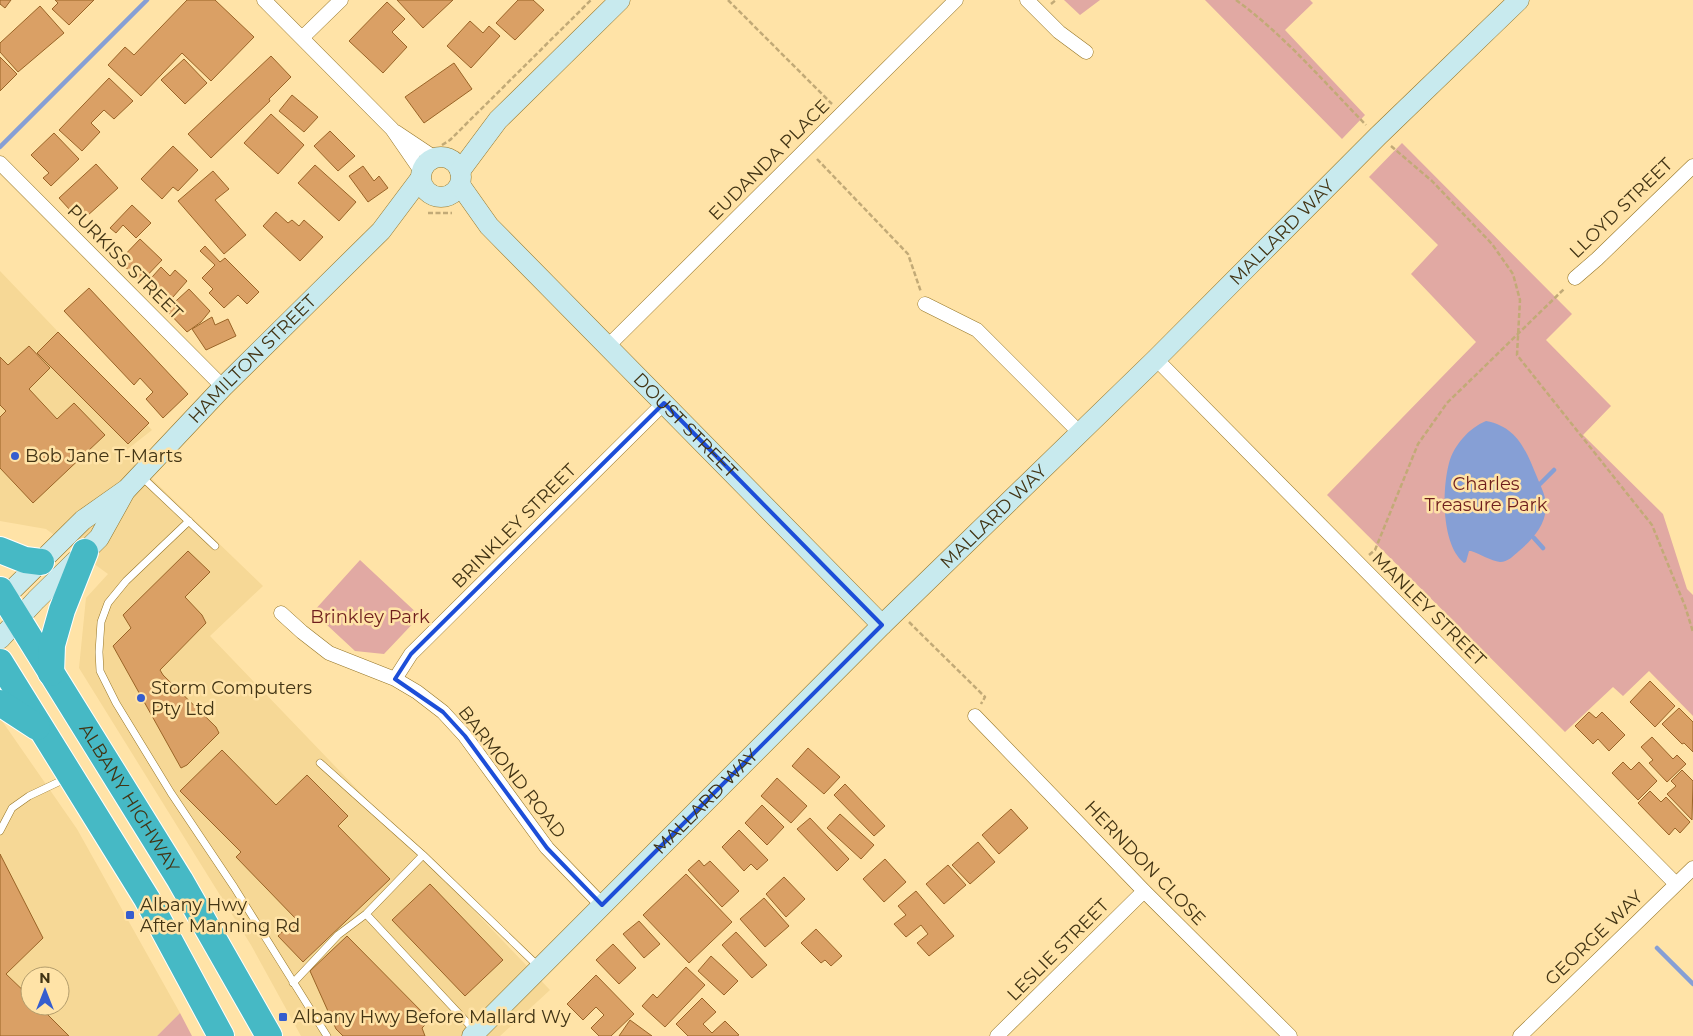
<svg xmlns="http://www.w3.org/2000/svg" width="1693" height="1036" viewBox="0 0 1693 1036" font-family="Montserrat,sans-serif">
<style>
.built{fill:#f6d896;fill-rule:evenodd}
.green{fill:#e1a9a3}
.water{fill:#869fd5}
.lines{fill:none;stroke-linecap:round;stroke-linejoin:round}
.stream{stroke:#869fd5;stroke-width:4.5}
.building{fill:#daa065;stroke:#9a6427}
.lane-casing{stroke:#957526;stroke-width:8}
.street-casing{stroke:#957526;stroke-width:15}
.secondary-casing{stroke:#957526;stroke-width:21}
.highway-casing{stroke:#fff;stroke-width:28}
.path{stroke:#c2aa77;stroke-width:2.5;stroke-dasharray:5 2.5;stroke-linecap:butt}
.lane{stroke:#fff;stroke-width:7}
.street{stroke:#fff;stroke-width:14}
.secondary{stroke:#c8eaee;stroke-width:20}
.highway{stroke:#46b9c5;stroke-width:26}
.marked{fill:none;stroke:#1d4ed8;stroke-width:4;stroke-linejoin:round}
.poi-dot{fill:#355dce;stroke:#ffe3a7;stroke-width:2}
.labels{text-anchor:middle;stroke-width:5;stroke-linejoin:round;paint-order:stroke}
.street-label{font-size:18px;fill:#423414;stroke:#ffe3a7}
.poi-label{font-size:18px;fill:#423414;stroke:#ffe3a7;text-anchor:start}
.park-label{font-size:18px;fill:#6f1e1d;stroke:#ffe3a7}
</style>
<rect width="100%" height="100%" fill="#ffe3a7"/>
<!-- built -->
<path class="built" d="M0 271 152 430 124 452 263 586 210 636 550 990 500 1036H301L251 945 79 668 86 598 108 574 46 529 0 521Z
M0 718 77 829 180 1013 157 1036H0ZM30 976H60V1006H30Z"/>
<!-- green -->
<path class="green" d="M1064 0H1100L1080 15Z
M1205 0H1310L1313 3 1285 30 1365 115 1342 139Z
M1402 143 1572 314 1546 340 1611 406 1583 435 1663 514 1687 589 1693 595V716L1649 671 1623 696 1613 687 1565 732 1327 495 1476 342 1411 274 1438 245 1369 177Z
M360 560 420 616 384 654 355 651 313 612Z
M180 1013 192 1036H157Z"/>
<!-- water -->
<path class="water" d="M1486 421C1518 427 1526 451 1537 477 1541 487 1546 496 1546 506 1546 525 1532 540 1519 551 1513 556 1508 562 1500 562 1491 561 1480 554 1471 551H1469L1466 562 1464 563C1441 544 1442 490 1449 463 1454 445 1469 428 1486 421Z"/>
<g class="lines">
<!-- stream -->
<path class="stream" d="M0 147 147 0
M1540 484 1554 470
M1534 538 1543 548
M1657 948 1693 984"/>
</g>
<!-- building -->
<path class="building" d="M0 0H11L5 8 0 4Z
M55 0H94L69 25 52 9 58 3Z
M187 0H215L254 37 211 81 182 53 141 96 108 65 125 47 134 55Z
M397 0H453L423 28Z
M518 0H533L544 10 515 40 496 23Z
M387 2 405 19 392 32 407 47 383 73 349 41Z
M40 6 64 33 18 72 0 52V43Z
M470 21 483 33 489 26 500 36 471 68 447 46Z
M271 56 291 77 269 99 270 101 211 158 188 134Z
M0 57 17 74 0 91Z
M184 59 207 83 185 104 161 80Z
M454 63 472 89 424 123 405 97Z
M109 78 133 101 114 119 104 110 91 123 100 132 82 151 59 130Z
M292 95 318 117 304 132 279 111Z
M271 114 304 145 278 174 244 143Z
M330 131 355 156 338 171 314 146Z
M54 133 79 159 51 186 43 178 49 173 31 155Z
M173 146 198 170 178 191 173 187 162 199 141 179Z
M96 164 118 188 87 216 77 204 70 210 59 198Z
M315 165 356 202 339 221 298 183Z
M363 166 374 181 379 176 388 188 368 202 349 176Z
M213 171 229 189 215 200 246 235 224 254 178 201Z
M132 205 151 223 136 238 123 225 116 233 110 228Z
M276 212 288 223 292 220 299 226 304 220 323 237 300 261 263 226Z
M140 239 162 260 141 282 119 261Z
M205 246 220 262 225 258 259 292 247 304 238 295 224 308 209 293 213 289 202 278 215 265 200 251Z
M161 267 170 276 175 270 187 281 166 305 144 286Z
M89 288 188 394 163 418 146 399 153 392 140 378 134 385 64 311Z
M189 289 210 311 201 322 187 332 166 310Z
M212 317 215 325 228 319 236 336 206 350 192 329Z
M58 332 149 423 128 444 37 353Z
M29 346 50 368 29 389 57 419 74 403 105 435 33 503 0 468V417L6 411 0 405V357L8 365Z
M188 551 210 572 185 597 202 615 206 623 160 670 163 675 216 727 219 733 187 765 181 768 113 646 131 628 123 615Z
M1650 681 1675 706 1655 727 1630 702Z
M1679 708 1693 722V752L1684 743 1682 744 1662 724Z
M1589 712 1596 718 1602 712 1625 735 1609 751 1598 739 1593 744 1575 726Z
M1652 737 1673 759 1677 755 1686 764 1667 782 1649 763 1653 760 1641 747Z
M808 748 840 777 824 794 792 766Z
M222 750 276 805 307 775 348 816 338 826 390 879 303 962 278 936 296 919 236 857 241 852 180 791Z
M1623 762 1631 770 1639 762 1657 781 1638 800 1612 773Z
M1682 770 1693 781 1692 820 1667 794 1676 786 1671 781Z
M777 778 807 806 791 823 761 796Z
M845 784 885 826 874 836 834 795Z
M1650 791 1661 802 1666 797 1690 822 1680 833 1675 828 1669 835 1638 803Z
M762 805 784 827 767 845 745 823Z
M1011 809 1028 828 999 854 982 835Z
M840 814 874 845 861 859 827 828Z
M810 818 849 859 837 871 797 829Z
M739 830 768 860 757 870 751 864 744 871 722 847Z
M978 842 995 862 970 884 952 865Z
M0 854 43 938 6 974 30 997V1006H39L69 1036H0Z
M885 859 906 882 884 902 863 879Z
M699 860 704 866 710 861 739 891 722 907 688 870Z
M948 865 966 885 944 904 926 884Z
M686 874 732 922 689 963 643 915Z
M784 877 805 899 786 917 766 894Z
M430 884 503 960 465 996 392 920Z
M916 891 954 936 929 956 917 943 928 934 921 925 906 937 894 924 906 915 898 906Z
M764 898 789 926 765 947 740 919Z
M639 921 660 944 644 958 623 934Z
M816 929 842 956 831 966 825 960 821 963 801 943Z
M736 932 767 965 752 978 722 945Z
M347 936 430 1020 422 1028 425 1036H343L336 1029 310 971Z
M613 944 636 968 619 984 596 960Z
M711 956 738 981 724 995 698 971Z
M686 967 705 985 665 1027 642 1006 653 994 657 998Z
M596 975 634 1014 611 1036H599L591 1028 604 1015 596 1007 583 1020 567 1004Z
M702 998 716 1012 703 1024 712 1033 725 1021 739 1035 737 1036H688L676 1024Z
M630 1020 652 1036H619Z"/>
<g class="lines">
<!-- lane casing -->
<g class="lane-casing">
<path id="lane" d="M142 477 215 546
M189 521 126 581 108 603 101 622 99 652 100 671 116 703 171 793 234 887 327 1036
M320 763 423 855 538 966
M0 831 12 808 29 796 67 778
M366 914 476 1032
M293 983 338 935 366 914 423 855"/>
</g>
<!-- street casing -->
<g class="street-casing">
<path id="street" d="M264 0 392 129 421 171
M1027 0 1059 32 1086 52
M302 38 341 0
M396 132 435 158
M0 163 223 387
M1575 278 1597 259 1693 166
M925 304 977 330 1079 432
M607 347 956 0
M1156 359 1676 884
M281 613 302 632 329 653 395 679 417 692 443 712 465 736 547 848 602 905
M395 679 411 654 664 403
M975 716 1144 891 1290 1036
M997 1036 1144 891
M1520 1036 1693 868"/>
</g>
<!-- secondary casing -->
<g class="secondary-casing">
<g id="secondary">
<circle cx="441" cy="177" r="20"/>
<path d="M460 171 498 120 620 0"/>
<path id="s1" d="M460 185 489 226 882 625"/>
<path id="s2" d="M0 602 83 520 127 489 223 387 381 231 420 179"/>
<path d="M0 639 36 600 99 538 124 493"/>
<path id="s3" d="M472 1036 882 625 1156 359 1378 136 1519 0"/>
</g>
</g>
<!-- highway casing -->
<g class="highway-casing">
<g id="highway">
<path d="M0 550 25 560 41 562"/>
<path id="s4" d="M0 590 180 880 269 1036"/>
<path d="M0 662 147 899 221 1036"/>
<path d="M51 673 52 645 62 610 85 552"/>
<path d="M0 703 37 727"/>
</g>
</g>
<!-- path -->
<path class="path" d="M728 0 832 104
M1236 0C1284 35 1324 82 1366 125
M1051 4 1056 0
M442 145 450 140 591 0
M1391 146 1432 181 1492 244 1513 274 1520 300 1517 355 1652 525 1685 606 1693 632
M817 159 908 254 921 292
M428 213H452
M1369 555 1375 550 1418 444 1447 403 1565 288
M909 622 985 697 981 704"/>
<!-- lane -->
<use href="#lane" class="lane"/>
<!-- street -->
<use href="#street" class="street"/>
<!-- secondary -->
<use href="#secondary" class="secondary"/>
<!-- highway -->
<use href="#highway" class="highway"/>
</g>
<!-- marked area -->
<path class="marked" d="M664 403 882 625 602 905 547 848 465 736 443 712 395 679 411 654Z"/>
<!-- markers -->
<g class="poi-dot">
<circle cx="15" cy="456" r="5"/>
<circle cx="141" cy="698" r="5"/>
<rect x="125" y="910" width="10" height="10" rx="2.5"/>
<rect x="278" y="1012" width="10" height="10" rx="2.5"/>
</g>
<g class="labels">
<!-- street labels -->
<g class="street-label">
<text transform="translate(769 160) rotate(-45)" y="6">EUDANDA PLACE</text>
<text transform="translate(1621 208) rotate(-44)" y="6">LLOYD STREET</text>
<text dy="6" stroke="none"><textPath href="#s3" startOffset="1141">MALLARD WAY</textPath></text>
<text transform="translate(125 262) rotate(45)" y="6">PURKISS STREET</text>
<text dy="6" stroke="none"><textPath href="#s2" startOffset="351">HAMILTON STREET</textPath></text>
<text dy="6" stroke="none"><textPath href="#s1" startOffset="330">DOUST STREET</textPath></text>
<text dy="6" stroke="none"><textPath href="#s3" startOffset="736">MALLARD WAY</textPath></text>
<text transform="translate(514 526) rotate(-45)" y="6">BRINKLEY STREET</text>
<text transform="translate(1429 609) rotate(45)" y="6">MANLEY STREET</text>
<text transform="translate(512 772) rotate(52)" y="6">BARMOND ROAD</text>
<text dy="6" stroke="none"><textPath href="#s4" startOffset="245">ALBANY HIGHWAY</textPath></text>
<text dy="6" stroke="none"><textPath href="#s3" startOffset="331">MALLARD WAY</textPath></text>
<text transform="translate(1145 863) rotate(46)" y="6">HERNDON CLOSE</text>
<text transform="translate(1594 938) rotate(-44)" y="6">GEORGE WAY</text>
<text transform="translate(1058 950) rotate(-45)" y="6">LESLIE STREET</text>
</g>
<!-- poi labels -->
<g class="poi-label">
<text x="25" y="462">Bob Jane T-Marts</text>
<text x="151" y="694">Storm Computers<tspan x="151" dy="21">Pty Ltd</tspan></text>
<text x="140" y="911">Albany Hwy<tspan x="140" dy="21">After Manning Rd</tspan></text>
<text x="293" y="1023">Albany Hwy Before Mallard Wy</text>
</g>
<!-- park labels -->
<g class="park-label">
<text x="1486" y="490">Charles<tspan x="1486" dy="21">Treasure Park</tspan></text>
<text x="370" y="623">Brinkley Park</text>
</g>
</g>
<!-- north arrow -->
<g transform="translate(45 991)"><circle r="24" fill="#ffe3a7" stroke="#b39d6c"/>
<path d="M0-4L9 19L0 12L-9 19Z" fill="#355dce"/>
<text y="-8" font-size="14" font-weight="bold" text-anchor="middle" fill="#423414">N</text>
</g>
</svg>
